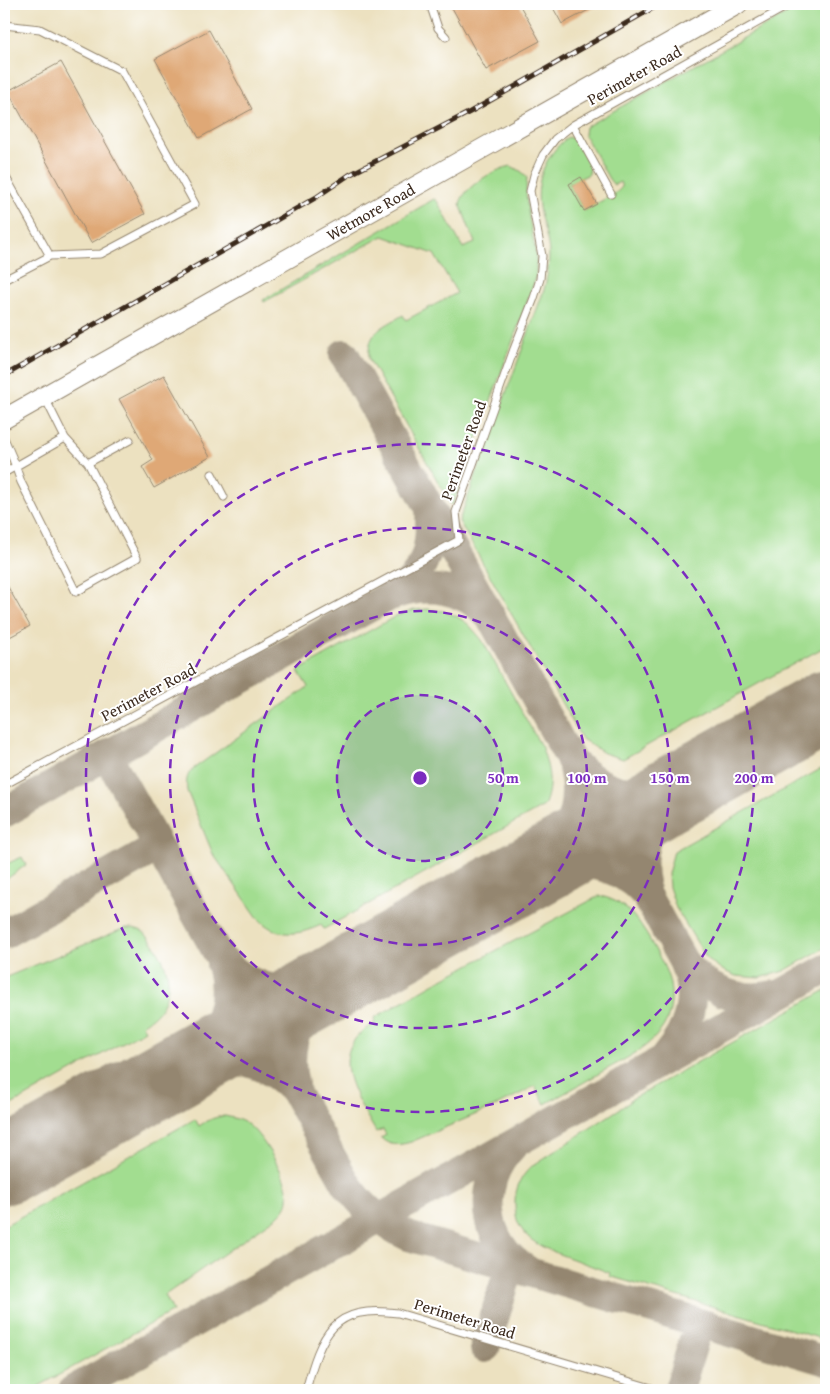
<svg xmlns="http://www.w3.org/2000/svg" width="830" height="1394" viewBox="0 0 830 1394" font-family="'Gentium Book Plus',serif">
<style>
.green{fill:#a2dd90;stroke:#6e8457}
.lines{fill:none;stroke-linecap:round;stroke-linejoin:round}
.taxiway{stroke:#94866f;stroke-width:30}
.runway{stroke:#94866f;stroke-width:75}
.building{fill:#dfa876}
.lane-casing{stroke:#94866f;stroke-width:9}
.secondary-casing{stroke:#94866f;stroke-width:21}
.lane{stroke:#fff;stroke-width:7}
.secondary{stroke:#fff;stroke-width:19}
.rail-casing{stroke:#3b2a1e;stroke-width:5}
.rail{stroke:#fff;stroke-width:3;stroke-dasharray:9;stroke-linecap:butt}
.ring{fill:none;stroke:#7b2cbf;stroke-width:2.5;stroke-dasharray:9 6}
.labels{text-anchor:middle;stroke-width:4;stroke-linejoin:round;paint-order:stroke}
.street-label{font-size:16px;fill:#3b2a1e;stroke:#fff}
.centre{fill:#7b2cbf;stroke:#fff;stroke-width:2.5}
.ring-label{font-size:15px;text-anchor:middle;font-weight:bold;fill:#7b2cbf;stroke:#fff;stroke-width:4;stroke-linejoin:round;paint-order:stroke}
</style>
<rect width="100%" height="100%" fill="#fff"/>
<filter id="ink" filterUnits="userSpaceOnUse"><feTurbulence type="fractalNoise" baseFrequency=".02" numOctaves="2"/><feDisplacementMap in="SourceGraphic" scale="10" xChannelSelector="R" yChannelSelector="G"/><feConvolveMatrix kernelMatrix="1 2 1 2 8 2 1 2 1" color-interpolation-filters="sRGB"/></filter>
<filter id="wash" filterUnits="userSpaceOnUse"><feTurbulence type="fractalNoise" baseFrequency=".0096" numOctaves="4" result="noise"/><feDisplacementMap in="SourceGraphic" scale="20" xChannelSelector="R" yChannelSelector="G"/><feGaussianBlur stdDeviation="1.12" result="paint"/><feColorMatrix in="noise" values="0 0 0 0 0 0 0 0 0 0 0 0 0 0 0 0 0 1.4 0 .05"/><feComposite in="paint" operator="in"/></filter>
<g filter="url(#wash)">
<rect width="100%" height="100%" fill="#ece1c0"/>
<!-- green -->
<path class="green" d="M804 4H826V646L623 759 604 753 582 739 459 521 544 290C547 278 549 267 549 255 549 241 543 226 540 213 534 182 544 156 568 137L577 140 590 166 589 174 569 184 584 211 617 192 622 187 620 182 614 185 609 179 584 134 585 127Z
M511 166 522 172 527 178C522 213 541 245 535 280L453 504 451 505 369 359C367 331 382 328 403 315L406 320 457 293 434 254 383 236 264 302 263 300 434 199 437 201 463 248 475 243 460 204C463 187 495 169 511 166Z
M428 609 443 611 456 616 468 624 477 634 482 640 542 748C549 768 553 785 544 806L324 929 321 925C298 936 276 938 258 918L213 854 187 791C186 782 186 775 193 769L308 687 298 671 396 616 414 610Z
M826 766V947L784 971 760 978 736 976 724 971 707 959 676 908 669 887 668 874 674 851Z
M22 857 26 865 4 881V865Z
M599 896C625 900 639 921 651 942 658 955 667 969 670 984 679 1032 641 1051 605 1070 585 1082 565 1093 545 1104L535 1086 498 1105 411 1142C400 1145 390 1147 381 1138L386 1135 383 1129 376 1132C356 1096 323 1051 375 1023L374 1018 433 984Z
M125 928C131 928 135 928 140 930 153 937 168 966 168 980 169 989 166 999 162 1006 157 1015 149 1020 142 1025L145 1030 4 1109V978Z
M826 990V1340L609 1276 610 1273C597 1268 584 1263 570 1258 542 1248 514 1238 515 1203 515 1188 521 1176 532 1166L630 1102V1100Z
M225 1116C233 1118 240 1119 247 1124 262 1134 291 1182 288 1200 287 1207 283 1211 278 1216L165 1295 173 1311 32 1390H4V1226L195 1119 199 1126C208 1120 214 1117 225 1116Z"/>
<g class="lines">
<!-- taxiway -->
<path class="taxiway" d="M344 354 683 961C699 997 690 1028 665 1057
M393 595C427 583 463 587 488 615
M107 755 346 1183C362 1207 382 1224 408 1236L826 1361
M578 767C607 794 648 803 685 783
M4 813 404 588C430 564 431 540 430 507
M531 870C537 865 544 861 550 855 573 832 581 799 573 768
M527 874C537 872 546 867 557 864 586 858 621 868 642 891
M645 887C637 856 647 821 671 799 681 789 694 783 706 774
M4 934 158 847
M683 961C705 991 739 1003 775 995
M226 963C255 994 295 995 333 981
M181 1068C222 1055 257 1054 290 1087
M181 1068C212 1039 234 1009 221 965
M294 1084C287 1056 293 1025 313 1002 321 993 333 985 343 977
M512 1147C476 1183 482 1244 527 1270
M485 1348 510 1266
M73 1390 826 969
M679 1390 699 1323"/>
<!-- runway -->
<path class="runway" d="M4 1167 826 707"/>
</g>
<g id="blocks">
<!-- building -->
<path class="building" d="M450 4H519L540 41 486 70Z
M551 4H600L562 24Z
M209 30 252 109 199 138 155 59Z
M61 62 145 214 91 243 8 91Z
M581 177 597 204 584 211 569 184Z
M164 375 210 457 154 488 142 467 153 460 119 399Z
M4 580 30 626 4 640Z"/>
</g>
</g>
<g filter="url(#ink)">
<use href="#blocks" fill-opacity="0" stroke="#94866f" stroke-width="1"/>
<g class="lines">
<!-- lane casing -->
<g class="lane-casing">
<path id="lane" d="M430 4 438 28 446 37
M4 25 40 29 122 71 195 204 101 254 50 256
M573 125 611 194
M4 174 50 256 4 280
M4 438 13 459 21 482 76 592 137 558 88 463 65 438 44 396
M88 463 130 440
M4 473 65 438
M212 474 224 497
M4 785 459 540 456 512 514 349 534 298 540 279 542 256 530 191 534 175 543 155 555 139 573 125 791 4
M306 1390C321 1334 333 1304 398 1313L658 1390"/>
</g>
<!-- secondary casing -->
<g class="secondary-casing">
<g id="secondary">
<path id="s1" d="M4 419 738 4"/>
</g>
</g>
<!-- lane -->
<use href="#lane" class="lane"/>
<!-- secondary -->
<use href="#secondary" class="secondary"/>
<!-- rail casing -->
<g class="rail-casing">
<path id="rail" d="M4 376 315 198 349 175 470 112 660 4"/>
</g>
<!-- rail -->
<use href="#rail" class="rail"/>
</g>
</g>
<!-- distance rings -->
<circle cx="420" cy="778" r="83" fill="#7b2cbf" fill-opacity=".12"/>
<g class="ring">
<circle cx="420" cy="778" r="83"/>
<circle cx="420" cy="778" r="167"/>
<circle cx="420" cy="778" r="250"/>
<circle cx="420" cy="778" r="334"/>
</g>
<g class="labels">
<!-- street labels -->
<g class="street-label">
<text transform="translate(634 75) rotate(-29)" y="6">Perimeter Road</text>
<text dy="6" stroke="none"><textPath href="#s1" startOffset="421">Wetmore Road</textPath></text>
<text transform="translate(463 450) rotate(-70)" y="6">Perimeter Road</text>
<text transform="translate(148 692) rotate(-28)" y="6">Perimeter Road</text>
<text transform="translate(465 1318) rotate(17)" y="6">Perimeter Road</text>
</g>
</g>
<circle cx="420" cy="778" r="8" class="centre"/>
<g class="ring-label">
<text x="503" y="783">50 m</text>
<text x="587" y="783">100 m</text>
<text x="670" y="783">150 m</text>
<text x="754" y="783">200 m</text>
</g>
<!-- margin -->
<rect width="830" height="1394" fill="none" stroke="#fff" stroke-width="20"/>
</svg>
